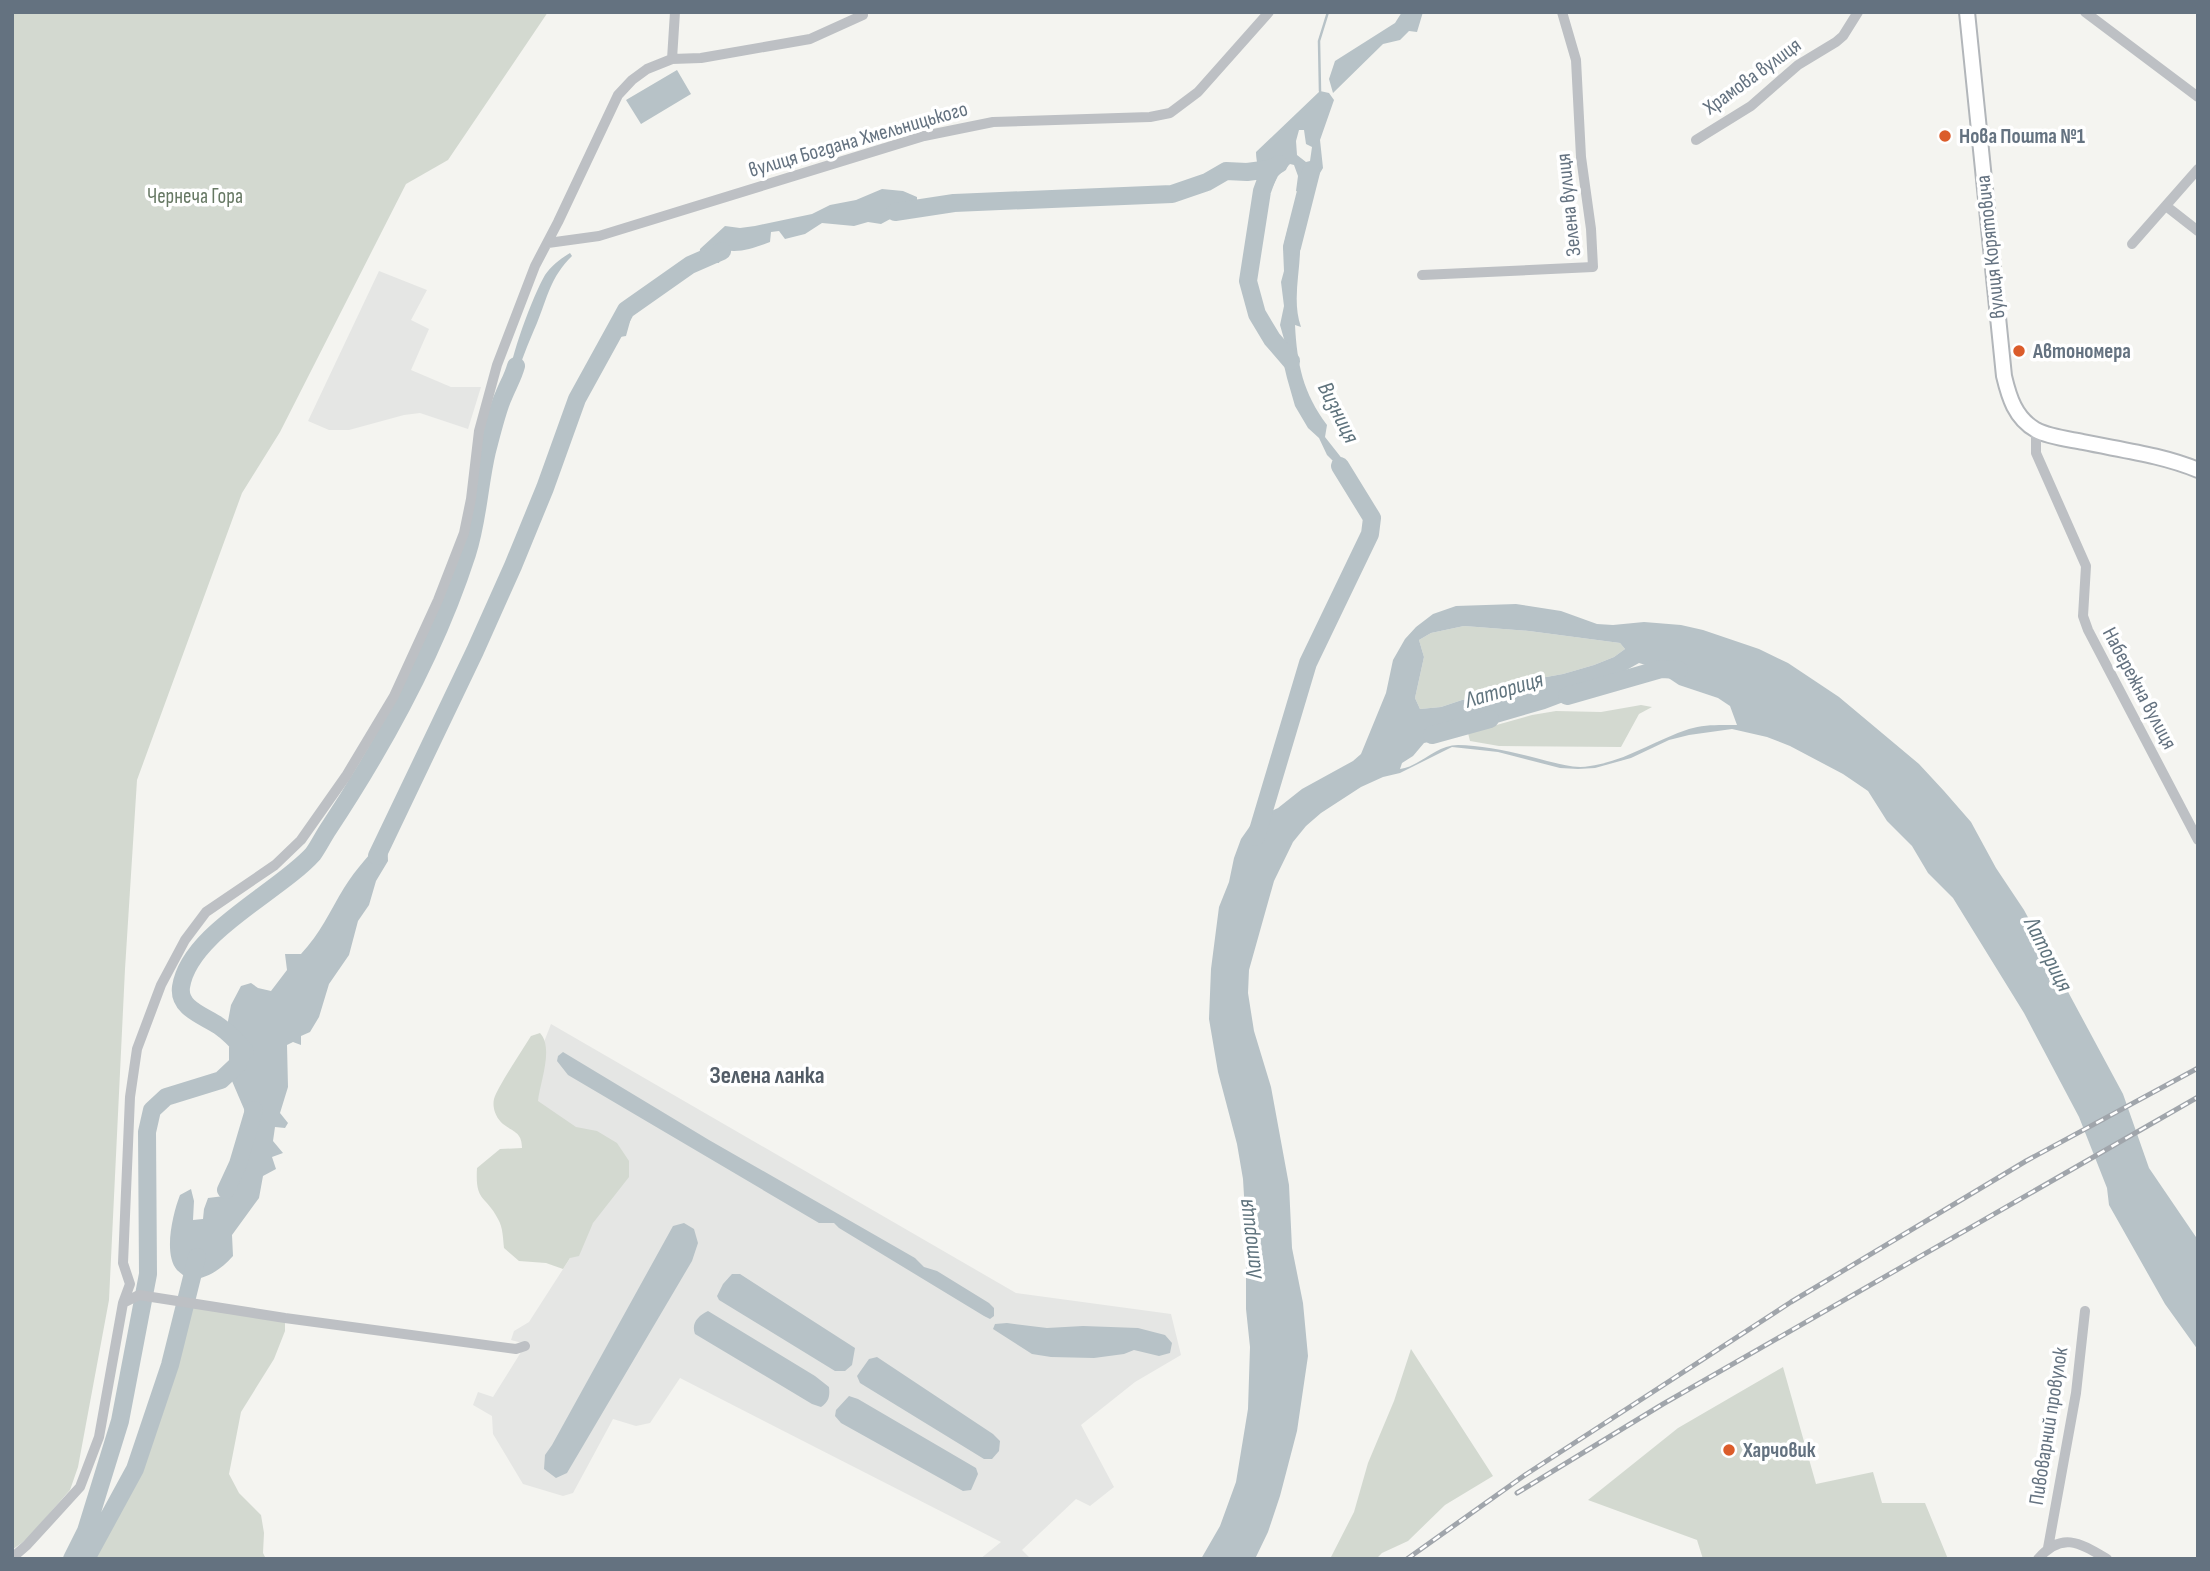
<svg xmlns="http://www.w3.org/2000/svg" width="2210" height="1571" viewBox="0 0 2210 1571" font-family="'Sofia Sans Condensed',sans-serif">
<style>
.built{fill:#e5e6e4}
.green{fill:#d3d9d0}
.water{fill:#b7c2c7;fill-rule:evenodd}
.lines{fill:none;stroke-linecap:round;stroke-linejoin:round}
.stream{stroke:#b7c2c7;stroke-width:2.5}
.river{stroke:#b7c2c7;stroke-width:18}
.secondary-casing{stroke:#b2b6ba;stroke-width:18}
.minor{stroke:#bdc0c4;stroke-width:10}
.secondary{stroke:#fff;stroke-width:14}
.rail-casing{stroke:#a0a5ab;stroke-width:5}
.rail{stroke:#fff;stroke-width:2.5;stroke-dasharray:8;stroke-linecap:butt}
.poi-dot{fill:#db5c2a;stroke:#fff;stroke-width:2.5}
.labels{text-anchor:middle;stroke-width:7;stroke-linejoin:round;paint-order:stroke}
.street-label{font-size:21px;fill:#647280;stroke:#fff}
.poi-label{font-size:21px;font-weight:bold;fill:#647280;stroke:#fff;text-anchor:start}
.park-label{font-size:21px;fill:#667863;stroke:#fff}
.water-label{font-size:23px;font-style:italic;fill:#60747e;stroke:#fff}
.quarter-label{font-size:24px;font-weight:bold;fill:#525c66;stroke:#fff}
</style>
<rect width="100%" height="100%" fill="#f4f4f0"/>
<!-- built -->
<path class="built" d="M379 271 427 290 411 320 429 329 411 370 451 387H481L468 429 420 413 404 415 349 430H329L308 421Z
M551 1024 1016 1293 1171 1314 1181 1355 1135 1382 1081 1425 1114 1487 1090 1506 1076 1499 1022 1550 1031 1559H980L1001 1542 680 1378 650 1423 636 1426 613 1419 573 1493 563 1496 523 1484 493 1434 492 1416 473 1405 478 1392 493 1397 526 1344 511 1340 514 1331 529 1322 628 1168 521 1101Z"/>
<!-- green -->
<path class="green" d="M12 12H548L448 160 406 184 280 432 242 493 137 780 125 969 109 1300 78 1467 70 1490 27 1539 12 1550Z
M1464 626 1529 631 1620 643 1625 649 1614 657 1594 665 1563 674 1524 681 1480 697 1462 700 1441 707 1420 709 1415 698 1424 657 1419 640 1431 633Z
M1641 705 1652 707 1639 714 1621 747 1499 746 1470 741 1468 733 1532 715 1556 711 1601 712Z
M540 1033C554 1048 540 1082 538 1101L576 1127 597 1131 617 1143 629 1161V1177L593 1223 579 1256 570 1258 563 1269 546 1263 519 1261 504 1248C503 1239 503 1227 498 1219 485 1194 475 1203 477 1168L500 1149 522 1148C522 1132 513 1132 503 1124 496 1118 492 1108 494 1099 497 1088 523 1049 531 1036Z
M184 1308H221L285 1318V1331L274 1359 241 1412 229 1474 239 1493 261 1515 264 1533 263 1553 266 1559H86L135 1469 170 1365Z
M1411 1349 1493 1476 1445 1505 1408 1541 1382 1553 1376 1559H1330L1354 1512 1368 1463 1394 1401Z
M1783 1367 1816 1484 1873 1472 1882 1503H1925L1948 1559H1703L1697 1540 1588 1500 1678 1428Z"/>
<!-- water -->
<path class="water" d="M1402 12H1423L1417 32 1409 31 1400 40 1383 44 1333 93 1329 79 1335 61 1395 23Z
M677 70 691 94 641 124 626 100Z
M1320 91 1329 93 1334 100 1320 140 1323 168 1317 178 1313 197 1296 191 1298 176 1294 165 1290 164 1278 176 1273 186 1260 185C1261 173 1256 164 1256 152ZM1299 130H1304L1306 144 1312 147 1310 161 1306 162 1297 155 1296 141Z
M882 189 903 191 917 197V208L908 219 894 217 881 224 868 222 854 226 822 223 805 234 785 239 779 231 771 232 770 242C754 248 741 253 724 250L719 263 699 260 700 249 725 226 740 228 755 226 812 214 830 205 856 200Z
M1297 223C1307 255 1289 293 1301 327L1295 325C1297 364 1303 393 1327 425L1325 437 1351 470 1352 493 1347 484 1339 477 1335 463 1327 455 1319 438 1308 428 1295 406 1287 378 1282 357 1286 346 1280 325 1284 306 1281 282 1284 271 1283 248 1288 228Z
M570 253 572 256C550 278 548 296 537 323 528 344 520 363 514 385L508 386C507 365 533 295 545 275 551 266 560 259 570 253Z
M631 318 626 336 620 337 611 325 614 320Z
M503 396 506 407 485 464V442L498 397Z
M1516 604 1561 611 1597 624 1613 625 1644 622 1681 625 1703 630 1759 649 1788 663 1839 697 1919 764 1944 791 1971 822 1996 868 2024 910 2123 1094 2149 1168 2198 1240V1350L2165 1304 2109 1205 2107 1188 2079 1117 2024 1013 1953 898 1928 873 1912 846 1887 821 1868 791 1843 774 1790 746 1767 737 1732 729 1689 735 1669 740 1631 758 1595 768 1578 769 1560 768 1498 752 1452 747 1400 773 1383 777 1361 787 1321 813 1306 826 1293 842 1274 881 1249 970 1248 993 1254 1031 1271 1087 1289 1185 1292 1248 1303 1303 1308 1356 1297 1431 1280 1496 1268 1532 1255 1559H1201L1220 1526 1236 1482 1248 1409 1250 1347 1246 1309V1229L1243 1179 1237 1144 1218 1072 1209 1019 1211 969 1219 907 1229 882 1234 858 1241 839 1255 819 1278 808 1302 789 1353 761 1361 754 1386 693 1393 660 1405 639 1416 627 1433 614 1456 606ZM1464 626 1529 631 1620 643 1625 649 1614 657 1594 665 1563 674 1524 681 1480 697 1462 700 1441 707 1420 709 1415 698 1424 657 1419 640 1431 633ZM1639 663 1652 667 1679 685 1718 698 1730 706 1737 725C1722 725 1704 724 1689 729 1655 740 1626 761 1590 766 1575 769 1561 764 1547 761 1521 754 1485 745 1458 745 1436 745 1421 766 1400 769L1402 763 1413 756 1424 743 1442 739 1462 724 1483 727 1545 709 1582 695Z
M387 836 388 861 376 881 369 905 358 921 349 955 329 984 319 1017 310 1032 301 1036V1045L293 1042 287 1045 288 1087 280 1113 288 1123 285 1128 275 1127 273 1141 283 1153 272 1157 276 1169 263 1176 259 1198 232 1235 233 1256C220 1270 210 1277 191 1280 186 1277 181 1274 177 1270 163 1254 173 1213 180 1195L191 1189 194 1201 193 1220 203 1219 204 1209 208 1198 224 1196 238 1164 247 1132 244 1109 232 1081 228 1021 231 1005 241 986 251 983 258 988 271 991 287 970 285 954H301C320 934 330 911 344 888 356 869 371 852 387 836Z
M563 1052 709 1140 915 1258 924 1267 937 1271 989 1303 994 1308V1316L990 1319 984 1316 839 1228 834 1223H819L568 1075 557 1061 558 1056Z
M684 1223 694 1229 698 1243 692 1261 567 1473 556 1478 544 1469 545 1455 552 1445 673 1226Z
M732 1274H740L855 1348 852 1365 845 1371H835L719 1300 717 1296 723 1284Z
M708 1311 815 1376 829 1387C830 1396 829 1402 821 1407L812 1404 695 1334C691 1323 698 1316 708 1311Z
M1007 1323 1047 1328 1083 1326 1138 1328 1165 1335 1172 1343 1170 1353 1159 1356 1134 1350 1124 1354 1094 1358 1051 1357 1032 1354 993 1329 995 1324Z
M877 1357 993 1434 1000 1441 999 1451 992 1459H984L860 1383 857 1376 869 1359Z
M849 1396 858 1399 976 1468 978 1474 971 1490 963 1491 841 1423 835 1416 836 1410Z"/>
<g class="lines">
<!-- stream -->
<path class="stream" d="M1320 91 1319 41 1328 12"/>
<!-- river -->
<path class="river" d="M1270 169 1262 191 1248 281 1257 314 1272 339 1291 361
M895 212 954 203 1172 194 1207 182 1226 171 1247 172 1270 169 1279 164
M1292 247 1311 172
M1567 696 1661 669 1679 670
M1432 735 1490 719
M1256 837 1308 663 1370 534 1372 518 1340 466
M377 856 475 651 513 566 545 488 577 399 626 310 690 265 722 251
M245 1051C237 1041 229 1033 219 1026 205 1016 178 1009 181 987 189 933 279 892 313 854 318 847 322 839 327 831 384 745 435 653 467 554 478 520 479 485 487 451 491 436 498 407 504 395 508 385 513 377 516 366
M226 1190 238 1164 254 1110
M72 1559 86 1531 120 1421 148 1274 147 1132 152 1110 166 1097 221 1080 238 1064V1048
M86 1559 135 1469 170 1365 197 1257"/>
<!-- secondary casing -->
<g class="secondary-casing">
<path id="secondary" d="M1967 12 2004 376C2009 397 2015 418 2036 430 2049 437 2068 439 2083 442 2121 450 2162 455 2198 470"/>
</g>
<!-- minor -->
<path class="minor" d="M2085 12 2198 97
M672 59 675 12
M1696 140 1751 106 1798 65 1836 42 1843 36 1858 12
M2166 206 2198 231
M548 243 599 236 924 136 993 122 1150 117 1170 113 1198 92 1269 12
M2132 244 2198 169
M1422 275 1593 267 1591 229 1581 157 1576 60 1562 12
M2036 430V453L2086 566 2083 616 2088 630 2198 840
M123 1303 130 1284 123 1263 130 1097 137 1049 161 985 185 940 206 912 275 865 301 840 346 776 394 696 438 600 464 533 471 499 479 431 497 365 535 266 558 222 618 95 632 80 647 69 672 59 701 58 810 39 863 15
M2048 1548 2076 1393 2085 1311
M12 1558 27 1545 80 1487 99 1437 123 1303 139 1295 285 1318 516 1349 525 1346
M2038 1559C2062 1531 2080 1543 2107 1559"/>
<!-- secondary -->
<use href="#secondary" class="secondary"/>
<!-- rail casing -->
<g class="rail-casing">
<path id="rail" d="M1517 1493 1663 1404 2198 1097
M1407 1559 1525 1475 1791 1302 2026 1161 2198 1068"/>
</g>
<!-- rail -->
<use href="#rail" class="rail"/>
</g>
<!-- markers -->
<g class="poi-dot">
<circle cx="1945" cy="136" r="7"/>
<circle cx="2019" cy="351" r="7"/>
<circle cx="1729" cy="1450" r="7"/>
</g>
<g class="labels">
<!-- street labels -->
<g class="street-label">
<text transform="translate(1752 76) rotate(-36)" y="7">Храмова вулиця</text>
<text transform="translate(858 139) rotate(-16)" y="7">вулиця Богдана Хмельницького</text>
<text transform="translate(1568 205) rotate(-96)" y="7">Зелена вулиця</text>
<text transform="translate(1990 247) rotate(-96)" y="7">вулиця Корятовича</text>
<text transform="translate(2140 688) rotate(62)" y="7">Набережна вулиця</text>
<text transform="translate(2048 1426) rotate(-81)" y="7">Пивоварний провулок</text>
</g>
<!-- poi labels -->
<g class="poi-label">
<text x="1959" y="143">Нова Пошта №1</text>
<text x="2033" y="358">Автономера</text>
<text x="1743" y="1457">Харчовик</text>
</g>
<!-- park labels -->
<g class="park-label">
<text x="195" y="203">Чернеча Гора</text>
</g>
<!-- water labels -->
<g class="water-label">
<text transform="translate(1339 412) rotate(63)" y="8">Визниця</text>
<text transform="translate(1504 689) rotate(-16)" y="8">Латориця</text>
<text transform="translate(2049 954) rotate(63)" y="8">Латориця</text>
<text transform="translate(1249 1239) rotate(-97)" y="8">Латориця</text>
</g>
<!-- quarter labels -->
<g class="quarter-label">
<text x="767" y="1083">Зелена ланка</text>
</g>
</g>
<!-- border -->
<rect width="2210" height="1571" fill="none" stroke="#647280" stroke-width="28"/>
</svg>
